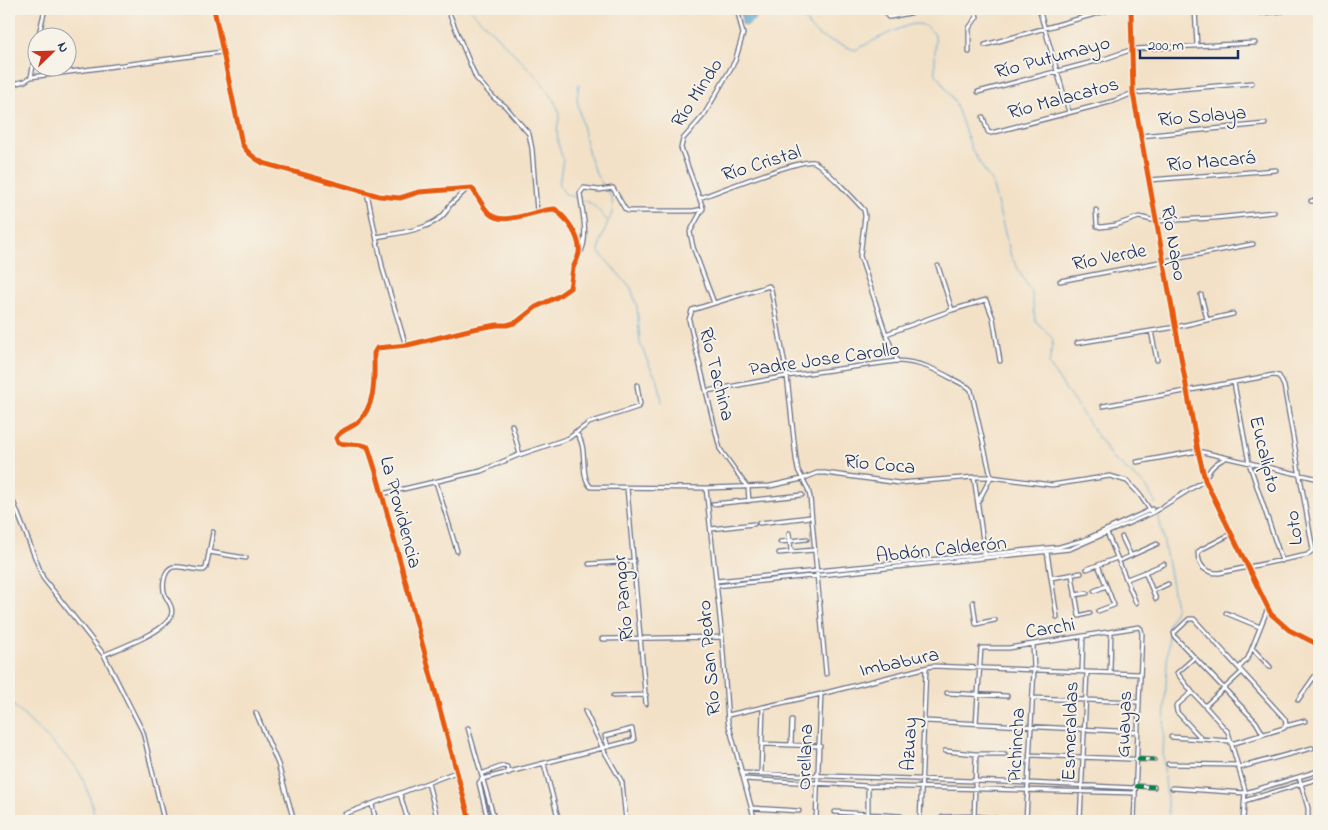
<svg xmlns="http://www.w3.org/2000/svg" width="1328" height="830" viewBox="0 0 1328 830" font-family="'Indie Flower',sans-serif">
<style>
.water{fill:#5aa8d3;stroke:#3a6c98}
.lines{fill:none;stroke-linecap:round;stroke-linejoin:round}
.stream{stroke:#5aa8d3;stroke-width:1}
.minor-casing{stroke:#676d83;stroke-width:5.5}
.minor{stroke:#fff;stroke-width:3}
.quiet{stroke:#00873e;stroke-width:4;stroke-dasharray:8 4;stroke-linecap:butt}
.cycleway-casing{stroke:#f7f3e8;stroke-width:8}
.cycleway{stroke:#e8590c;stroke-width:5}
.labels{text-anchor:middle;stroke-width:4;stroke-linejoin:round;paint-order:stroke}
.street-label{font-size:20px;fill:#1b2f5e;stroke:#f7f3e8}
</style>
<rect width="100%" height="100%" fill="#f7f3e8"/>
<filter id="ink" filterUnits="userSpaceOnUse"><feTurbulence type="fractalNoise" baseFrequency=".02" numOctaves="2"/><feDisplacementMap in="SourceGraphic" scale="10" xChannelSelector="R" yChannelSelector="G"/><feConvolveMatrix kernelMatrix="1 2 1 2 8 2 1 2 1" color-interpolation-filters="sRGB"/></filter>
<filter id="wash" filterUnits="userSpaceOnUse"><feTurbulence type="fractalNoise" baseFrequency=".0096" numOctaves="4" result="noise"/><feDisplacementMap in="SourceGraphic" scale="20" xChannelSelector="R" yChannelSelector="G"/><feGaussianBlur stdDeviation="1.12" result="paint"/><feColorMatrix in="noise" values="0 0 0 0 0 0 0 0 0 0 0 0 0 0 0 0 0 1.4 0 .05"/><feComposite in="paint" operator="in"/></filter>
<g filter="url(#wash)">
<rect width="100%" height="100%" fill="#f3e1c7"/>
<!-- water -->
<path class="water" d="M740 9H753L757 17 746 26 743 25Z"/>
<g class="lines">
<!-- stream -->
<path class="stream" d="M470 9 539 79 553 98 560 113 557 130 558 144 563 159 559 185 565 194 577 198
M799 9 810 28 821 37 855 50C867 44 904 24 916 24 924 24 930 29 935 35V72L955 102 972 150 992 183 1011 256 1032 294 1035 320 1053 339 1049 365 1113 459 1146 486 1156 504
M579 84 577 99 585 139 591 162 597 176 604 186
M608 191C614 200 614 211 609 220
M583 200C594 203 601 213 608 222L601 240 599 252 631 288 637 306 640 343 650 367 658 380 662 402
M1158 512 1176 607 1169 623 1165 704 1163 758 1169 821
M9 698 14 706 73 763C86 780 91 800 96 821"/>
</g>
</g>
<g filter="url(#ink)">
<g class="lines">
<!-- minor casing -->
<g class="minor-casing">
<path id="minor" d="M214 9 242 144C247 153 254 158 263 163L379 196 400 198 419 192 472 188C478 196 482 207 490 214 503 227 538 209 555 209 567 219 581 237 579 253 578 259 575 263 573 268 572 275 571 282 570 288L557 297 536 307 517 322 507 325H497L473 329 408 345 377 348 374 353C374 377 377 405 357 423 351 428 340 430 336 438L338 443C348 446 359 442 368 447L376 472 470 821
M885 9 888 17H890L915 12
M1039 9 1069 112
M1131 9 1133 93 1198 451 1205 480 1271 614 1289 630 1319 645
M1195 9 1197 46
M449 13 476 78 494 98 505 106 529 134 532 149 537 212
M1261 13 1283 11 1284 9
M38 38 45 9
M985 45 1113 9
M969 52V28L977 17 975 9
M31 77 38 38
M9 85 25 81 31 77 222 52
M978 92 1104 59 1133 49 1255 43
M983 117 988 132 991 133 1114 101 1133 93 1252 83
M1140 136 1265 124
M1149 180 1276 170
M367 193 383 270 406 346
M700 198C716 192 803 158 814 162 822 165 856 201 864 210L865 216 860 256 886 334 897 361
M1311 201H1319
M1096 210 1097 226 1101 227 1116 225 1139 217 1156 221 1215 218 1274 212
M376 237C397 233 440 230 449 206L468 188
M579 255C590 239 582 211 580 193L584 188 599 190 613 188 625 209 628 211H693L703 209
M1060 281 1253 244
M1201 295 1207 319
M714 303 693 247 690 232 703 208 681 148 683 139 704 115 735 61 743 34 737 9
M952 310 986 300 993 318 1000 361
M1151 331 1157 360
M886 334 952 310 938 266
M1077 343 1176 327 1233 314
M1234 383 1249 463 1282 561
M707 391 787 376 897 361C927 362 942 374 968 387L971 390 991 477 978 502
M1103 406 1273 375 1279 376 1284 386 1313 550 1307 555 1219 573C1205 573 1198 566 1198 552L1202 549 1231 534
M512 425 520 455
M575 432C590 446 578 475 591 487L706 488 770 486 802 479 817 473H825L899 483 974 477H991L1052 485 1110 476 1127 481 1140 495 1152 513
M1137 462 1198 451 1319 479
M974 477 985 555
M1205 479C1210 468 1215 463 1226 458
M436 482 457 551
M627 488 646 704
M706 488 722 637 728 722 755 821
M9 493 15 506 43 578 104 655 143 732 164 821
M382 494 481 471 516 456 569 438 589 423 638 407 640 404 637 385
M749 501 748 488 720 449 689 320 692 310 769 286 771 289 787 376 796 459 798 470 808 489 810 497 826 674
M713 504 802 495
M759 523 811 517
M711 529 754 524
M1107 533 1136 603
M1122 537 1131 556
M780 542 790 541 789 533
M791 551 790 541 807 539
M209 552 246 558
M1047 552 1057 617
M779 553 814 550
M1119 561 1157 544
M589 564 634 561
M1087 569 1098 565
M1145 572 1164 564
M1072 575 1079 616 1090 613
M1051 578 1081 573
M1127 579 1145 572 1156 599
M716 581 1059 547 1084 540 1152 509
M716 586 1070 549 1152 513 1205 480
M1094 591 1106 586
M1153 591 1168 584
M1075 595 1087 593
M973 602 976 624 995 620
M1098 611 1114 605 1098 565 1117 558
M1226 613 1260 627
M602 639 722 637
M1252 648 1270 667
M104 655C120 648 165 632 171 616 174 607 168 602 165 595 162 587 163 570 173 567 183 565 194 571 204 570L206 568 213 532
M1239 668 1248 658 1268 608
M1082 671 1083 637
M1110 673 1111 632
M1192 692 1177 673 1194 658
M947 693 1007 696
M613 696 646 695
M1032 698 1138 702
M1298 700 1319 670
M1205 706 1228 732 1245 790 1243 821
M585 711 603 749 622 782 626 821
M256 713 278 764 294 821
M728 715 821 694 932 666 1139 674
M925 721 1138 732
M976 724 981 648H1009L1139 627 1141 629 1142 634 1134 821
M1286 726 1305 721
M468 728 494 818 500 821
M1171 737 1230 741
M1201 738 1177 712 1176 706 1192 692 1205 706 1242 672
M763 744 820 746
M1231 744 1284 728 1286 724 1285 719 1194 619H1189L1174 633 1175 637 1256 722 1263 734
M791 745 792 720
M945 751 976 754H1005
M1029 755 1154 760
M544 764 559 821
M1168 764 1238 765
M1238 768 1312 748
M743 773 1028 783 1135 788
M761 773 763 707
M481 774 503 766 507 767 509 773
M1299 777 1308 808V821
M482 779 634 740 632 729 605 736 608 747
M482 779 479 783 488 820
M744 779 868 786 1135 793
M428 783 438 821
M1135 786 1154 787
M1172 788 1245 793 1315 772
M400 794 408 821
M1244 801 1317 779
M372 805 376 821
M752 808 799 811
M835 812 901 816
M940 819 943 817 974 816 1002 819
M344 821 345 814 456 772
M816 821 821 694
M868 821V786
M920 821 926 668
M974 821 976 754
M1026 821 1034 670 1033 645
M1049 821H1084
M1080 821 1087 672"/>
</g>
<!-- minor -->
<use href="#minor" class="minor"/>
<!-- quiet -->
<path class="quiet" d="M1137 759 1154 760
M1135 786 1154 787"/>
<!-- cycleway casing -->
<g class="cycleway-casing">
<path id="cycleway" d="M214 9 242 144C247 153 254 158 263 163L379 196 400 198 419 192 472 188C478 196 482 207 490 214 503 227 538 209 555 209 567 219 581 237 579 253 578 259 575 263 573 268 572 275 571 282 570 288L557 297 536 307 517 322 507 325H497L473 329 408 345 377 348 374 353C374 377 377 405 357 423 351 428 340 430 336 438L338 443C348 446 359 442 368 447L376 472 470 821
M1131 9 1133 93 1198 451 1205 480 1271 614 1289 630 1319 645"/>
</g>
<!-- cycleway -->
<use href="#cycleway" class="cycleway"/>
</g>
</g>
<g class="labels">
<!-- street labels -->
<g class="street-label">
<text transform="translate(1052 56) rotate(-15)" y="7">Río Putumayo</text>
<text transform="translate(696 92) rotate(-57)" y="7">Río Mindo</text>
<text transform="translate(1063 97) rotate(-15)" y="7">Río Malacatos</text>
<text transform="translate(1202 115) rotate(-5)" y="7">Río Solaya</text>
<text transform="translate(1211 160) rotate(-5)" y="7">Río Macará</text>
<text transform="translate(761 162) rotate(-17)" y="7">Río Cristal</text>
<text transform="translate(1175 243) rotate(80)" y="7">Río Napo</text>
<text transform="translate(1109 256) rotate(-11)" y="7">Río Verde</text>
<text transform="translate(824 358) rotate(-8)" y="7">Padre Jose Carollo</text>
<text transform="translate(718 374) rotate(76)" y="7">Río Tachina</text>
<text transform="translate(1266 454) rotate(76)" y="7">Eucalipto</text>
<text transform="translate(880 463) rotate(5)" y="7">Río Coca</text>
<text transform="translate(402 512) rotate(75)" y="7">La Providencia</text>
<text transform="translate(1293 528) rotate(-97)" y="7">Loto</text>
<text transform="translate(941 548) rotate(-6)" y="7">Abdón Calderón</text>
<text transform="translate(622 598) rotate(-95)" y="7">Río Pangor</text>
<text transform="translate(1050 627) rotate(-9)" y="7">Carchi</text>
<text transform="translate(708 658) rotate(-95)" y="7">Río San Pedro</text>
<text transform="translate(899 661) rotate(-12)" y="7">Imbabura</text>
<text transform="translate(1123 724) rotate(-88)" y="7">Guayas</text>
<text transform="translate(1069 731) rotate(-88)" y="7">Esmeraldas</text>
<text transform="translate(908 744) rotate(-87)" y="7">Azuay</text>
<text transform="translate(1015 745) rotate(-87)" y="7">Pichincha</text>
<text transform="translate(804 757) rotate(-88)" y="7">Orellana</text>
</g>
</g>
<!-- margin -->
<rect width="1328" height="830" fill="none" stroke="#f7f3e8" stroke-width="30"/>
<!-- north arrow -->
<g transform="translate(52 52) rotate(67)"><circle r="24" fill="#f7f3e8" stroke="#9fa5b1"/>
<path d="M0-4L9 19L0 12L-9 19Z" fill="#c8321e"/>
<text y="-8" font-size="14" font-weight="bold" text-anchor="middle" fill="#1b2f5e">N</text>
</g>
<!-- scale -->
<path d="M1140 50v8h98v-8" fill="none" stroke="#1b2f5e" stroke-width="2.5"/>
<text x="1148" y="50" font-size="15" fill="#1b2f5e" stroke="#f7f3e8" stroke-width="4" paint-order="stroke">200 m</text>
</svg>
